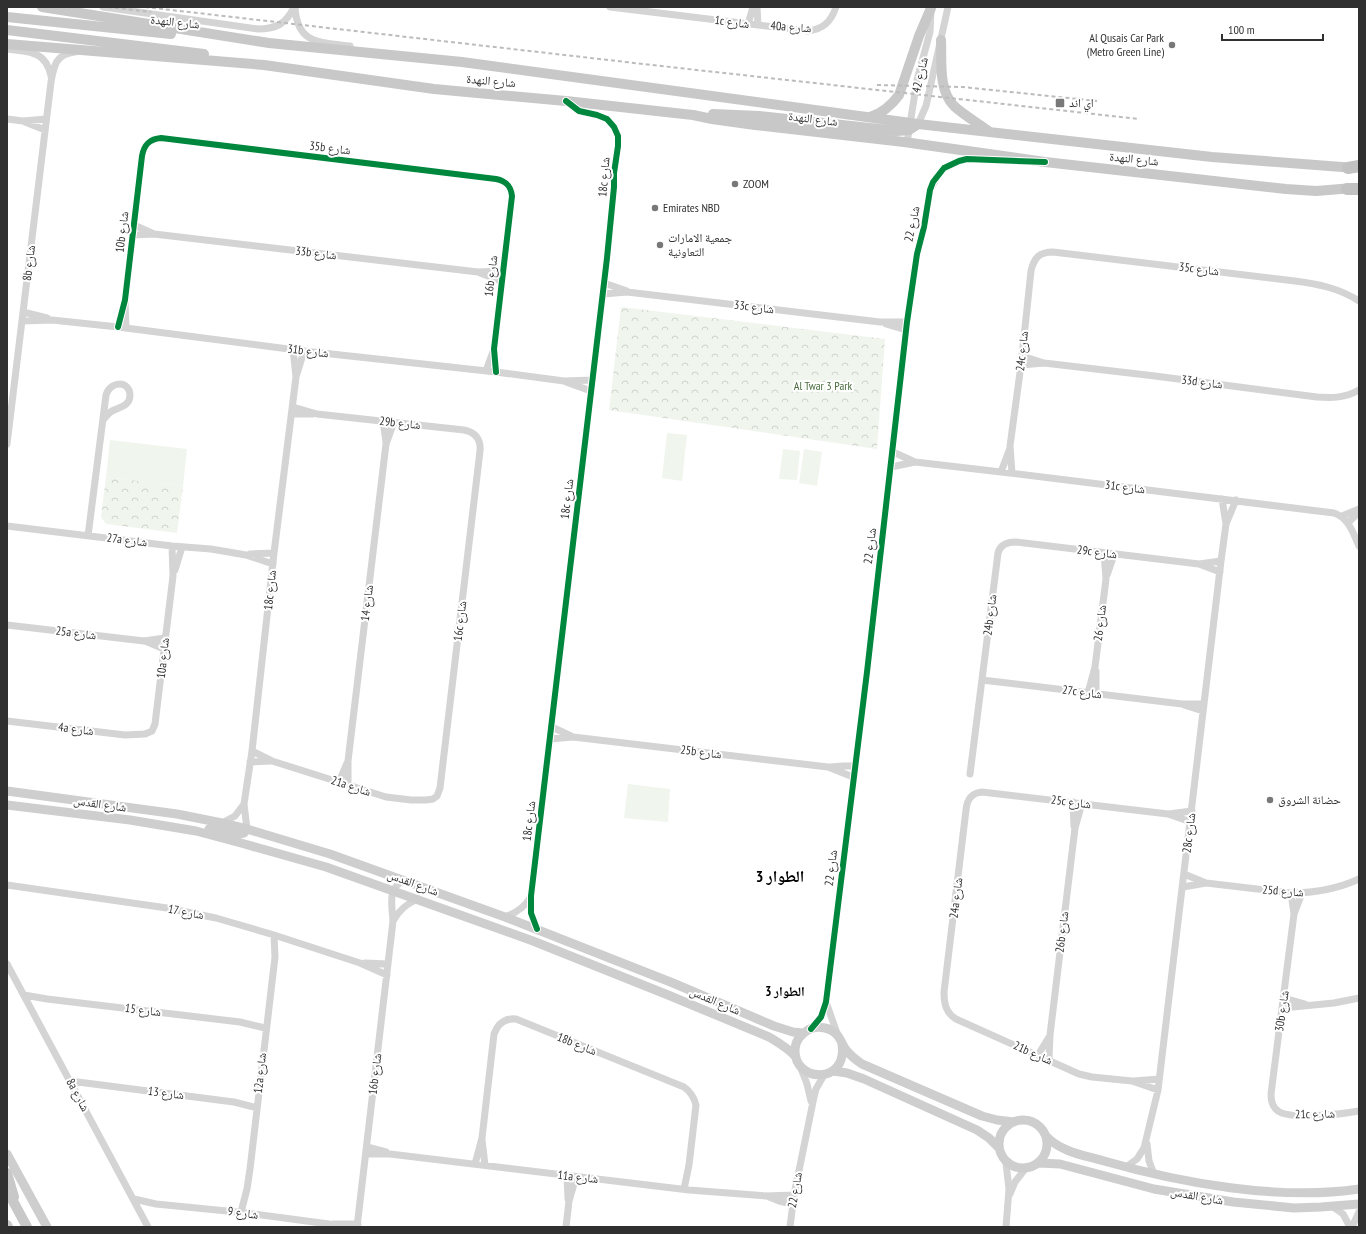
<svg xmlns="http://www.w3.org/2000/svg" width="1366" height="1234" viewBox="0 0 1366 1234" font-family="'PT Sans Narrow','Noto Naskh Arabic',sans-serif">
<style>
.park{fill:url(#park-crowns)}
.pitch{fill:#f0f5ed}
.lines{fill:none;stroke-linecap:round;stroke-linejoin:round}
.minor{stroke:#d4d4d4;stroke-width:7}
.secondary{stroke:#cecece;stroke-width:9}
.primary{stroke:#c8c8c8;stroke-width:10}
.motorway{stroke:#c2c2c2;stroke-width:12}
.rail{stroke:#bcbcbc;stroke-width:2;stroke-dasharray:4 3;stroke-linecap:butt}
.cycleway-casing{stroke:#fff;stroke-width:8}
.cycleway{stroke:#00873e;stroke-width:6}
.poi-dot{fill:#787878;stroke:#fff;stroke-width:1.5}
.labels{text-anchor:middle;stroke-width:4;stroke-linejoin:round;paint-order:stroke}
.street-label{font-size:12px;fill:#303030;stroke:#fff}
.poi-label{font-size:12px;fill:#303030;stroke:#fff;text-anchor:start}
.park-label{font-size:12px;fill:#4a6c3e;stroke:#fff}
.neighbourhood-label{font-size:13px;font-weight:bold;fill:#000;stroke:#fff}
.district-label{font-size:16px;font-weight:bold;fill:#000;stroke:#fff}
</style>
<defs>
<pattern id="park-crowns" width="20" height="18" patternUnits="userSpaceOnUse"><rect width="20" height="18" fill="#f0f5ed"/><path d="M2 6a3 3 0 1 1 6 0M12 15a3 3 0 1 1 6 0" fill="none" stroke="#ced2cc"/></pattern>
</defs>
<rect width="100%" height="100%" fill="#fff"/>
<!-- park -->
<path class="park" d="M621 307 885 339 877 449 609 410Z
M106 477 183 486 177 533 106 524 101 517Z"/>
<!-- pitch -->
<path class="pitch" d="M667 433 687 435 682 481 662 478Z
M110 440 187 449 183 486 106 477Z
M783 449 800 451 797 480 779 479Z
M804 449 822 452 817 486 799 483Z
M628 784 670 789 668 822 624 818Z"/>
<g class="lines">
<!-- minor -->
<path class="minor" d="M103 7 258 29C276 29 286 24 294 7
M295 7C297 44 319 42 350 46
M610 7 808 31C823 29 831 22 836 7
M757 7 758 25
M748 24 753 7
M7 49C28 52 46 50 51 76
M7 119 23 121 46 119
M25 122 45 130
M918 124 926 106 948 7
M907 143 917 80 930 32 931 11
M134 225 154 234
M133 235 154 234 478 272 503 271
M480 273 501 281
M604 283 627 291
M603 294 627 292 880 322H907
M125 302 126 328
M23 312 47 318
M22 321 52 320 118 327 304 351 496 372 564 381 593 380
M886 324 906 330
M118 327 125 300 142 156C144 145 149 139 161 138L496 179C506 181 511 186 512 196L494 349 496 372
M293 349 296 377
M1022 356 1044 363
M1021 365 1044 363 1155 376 1317 397C1333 398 1345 398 1359 390
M486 371 494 349
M566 382 591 391
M292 414H313
M383 421 386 442
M7 444 51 82C54 65 56 54 75 52
M893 452 915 462
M891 467 915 462 1001 472 1334 513C1349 518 1353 533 1359 546
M1001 472 1010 448
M1012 473 1010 446 1021 365 1031 271C1034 258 1039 252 1053 252L1295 281C1318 284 1339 288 1359 301
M1222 499 1226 524
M1342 516 1359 509
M1348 523 1359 512
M7 526 172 546 211 549 246 555 273 564
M88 536 106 395C110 381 129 380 130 395 130 406 120 407 112 411 108 413 106 417 103 420
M250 554 274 553
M1199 564 1221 561
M175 570 182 547
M1107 575 1114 555
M7 625 144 641 165 638
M145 641 164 649
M982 680 1182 704H1204
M1088 693 1095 667 1106 579 1104 553
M1096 694V671
M1184 705 1203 711
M7 721 125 735 145 734 152 731 155 724 173 576 172 546
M552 727 573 737
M550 739 573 737 828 767 853 777
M252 751 272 761 386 797 411 800H426L433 799 437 796 440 788 480 451C481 439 475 432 464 430L317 414 293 407
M250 762 271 761
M830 767 843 766H854
M970 774 998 553C1000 545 1007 542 1016 542L1199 564 1220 572
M339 782 347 763
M348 785V761L386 444 394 422
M1073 802 1074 826
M1169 814 1192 811
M222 823 235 816 244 804
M247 829 244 804 252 751 274 553 296 377 304 351
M1184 874 1206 883
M7 885 167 908 216 918 274 935 360 963 387 975
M1183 887 1206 883 1291 893C1315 893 1337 889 1359 879
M1291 893 1294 914 1271 1094C1271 1101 1272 1107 1278 1111 1290 1120 1343 1114 1359 1111
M1294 914 1302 893
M505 917C516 913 524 908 530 898
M393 921C399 910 406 904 418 899
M537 929 531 913V896L607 258 614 187V173L618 146V136L614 127 607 119 597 115 579 111 566 101
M365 963 388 964
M7 964 148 1227
M24 995 47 999 240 1022 265 1028
M1284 998 1305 1004
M826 1002 838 1036
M1283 1008 1334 1003 1359 998
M811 1029 821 1017 826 1002 867 672 907 322 917 254 924 227 930 190 938 175 944 168 959 161 967 159 1005 160
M1038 1055 1049 1037
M1049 1059 1050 1035 1075 828 1082 803
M800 1066 807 1084 811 1101
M70 1081 234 1102 257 1108
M1134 1081 1159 1079
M1158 1090 1132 1081 1092 1077 1079 1074 956 1019C946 1013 944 1004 944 992L966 810C967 800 971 793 982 792L1168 814 1191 822
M482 1140 485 1165
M1147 1144 1149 1161 1154 1174
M367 1147 386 1152
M366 1154H390L689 1190 766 1196 794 1195
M475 1164 482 1138 494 1034C498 1023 505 1018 516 1019L684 1087C691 1092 694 1097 696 1105L689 1165 684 1189
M1126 1167 1137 1159 1144 1148 1158 1090 1221 561 1226 524 1236 500
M567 1176 568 1199
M1010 1194 1015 1182 1025 1169
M767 1196 779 1201 792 1204
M134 1199 156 1204 247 1213 329 1224 339 1227
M1333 1207 1343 1214 1350 1227
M241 1212 247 1189 250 1169 275 957 274 935
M333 1224H358
M357 1227 393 921C392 905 387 887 405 880
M566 1227 569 1201 576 1177
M790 1227 794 1195 814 1097 816 1089 824 1075
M1006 1227 1009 1189 1006 1163
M1352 1227 1359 1212"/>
<!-- secondary -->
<path class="secondary" d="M7 791 177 814 222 823 247 829 330 854 505 917 673 983 774 1026 793 1032 803 1033
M7 805 130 820 196 831 241 843 326 867 533 941 668 995 769 1037C779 1043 788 1048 796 1057
M209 829 239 834 244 833 247 829
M842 1044C848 1085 794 1083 795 1050 795 1042 800 1035 808 1030 817 1025 831 1027 838 1036 841 1040 843 1046 846 1050 851 1056 856 1060 862 1064L982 1116 997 1120 1014 1122
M833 1071 847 1073 864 1079 977 1130 989 1138 999 1148
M999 1144a24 24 0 1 1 48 0a24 24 0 1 1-48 0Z
M1046 1136C1061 1152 1083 1155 1104 1161 1181 1183 1279 1201 1359 1189
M7 1154 47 1227
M1039 1163 1060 1164 1154 1189 1233 1202 1294 1208 1321 1207 1359 1204"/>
<!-- primary -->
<path class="primary" d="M42 7 269 43 462 62 918 124 1212 157 1355 168
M7 17 171 34
M7 30 204 54
M941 40C942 61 938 90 954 106 965 116 978 123 990 132
M7 44 264 65 434 89 566 101 693 115 712 119 755 125 904 142 1045 162 1286 189 1316 191 1353 188
M713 114 759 116 897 131 909 130 918 124
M870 117C883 113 891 106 899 95L919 36 931 8
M7 1173 14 1197
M7 1190 27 1227
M7 1225 8 1227"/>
<!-- motorway -->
<path class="motorway" d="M1348 168 1359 166
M1347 189H1359"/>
<!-- rail -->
<path class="rail" d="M108 7 151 12
M145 7 652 65 1139 119
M877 85 963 87 1097 101"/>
<!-- cycleway casing -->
<g class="cycleway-casing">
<path id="cycleway" d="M118 327 125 300 142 156C144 145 149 139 161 138L496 179C506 181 511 186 512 196L494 349 496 372
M537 929 531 913V896L607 258 614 187V173L618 146V136L614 127 607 119 597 115 579 111 566 101
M811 1029 821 1017 826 1002 867 672 907 322 917 254 924 227 930 190 933 182 944 168 959 161 967 159 1045 162"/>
</g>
<!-- cycleway -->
<use href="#cycleway" class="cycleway"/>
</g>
<!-- markers -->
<g class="poi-dot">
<circle cx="1172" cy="45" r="4"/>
<rect x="1055" y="98" width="10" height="10" rx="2"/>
<circle cx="735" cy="184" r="4"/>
<circle cx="655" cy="208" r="4"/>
<circle cx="660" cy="245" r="4"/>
<circle cx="1270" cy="800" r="4"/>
</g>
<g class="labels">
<!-- street labels -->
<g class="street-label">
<text transform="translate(175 22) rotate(6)" y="4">شارع النهدة</text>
<text transform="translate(732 22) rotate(7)" y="4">1c شارع</text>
<text transform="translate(791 27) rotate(4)" y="4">40a شارع</text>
<text transform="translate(920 75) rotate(-77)" y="4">شارع 42</text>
<text transform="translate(491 81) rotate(5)" y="4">شارع النهدة</text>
<text transform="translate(813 119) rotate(7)" y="4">شارع النهدة</text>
<text transform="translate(330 148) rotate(7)" y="4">35b شارع</text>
<text transform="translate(1134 159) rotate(6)" y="4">شارع النهدة</text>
<text transform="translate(604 177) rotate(-85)" y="4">18c شارع</text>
<text transform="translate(912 224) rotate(-78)" y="4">شارع 22</text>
<text transform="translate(122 232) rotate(-83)" y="4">10b شارع</text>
<text transform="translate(316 253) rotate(7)" y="4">33b شارع</text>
<text transform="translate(29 263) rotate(-83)" y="4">8b شارع</text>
<text transform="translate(1199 269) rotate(7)" y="4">35c شارع</text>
<text transform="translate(491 276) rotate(-83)" y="4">16b شارع</text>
<text transform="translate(754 307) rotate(7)" y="4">33c شارع</text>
<text transform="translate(308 351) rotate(7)" y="4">31b شارع</text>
<text transform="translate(1022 351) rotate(-84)" y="4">24c شارع</text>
<text transform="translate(1202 382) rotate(7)" y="4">33d شارع</text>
<text transform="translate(400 423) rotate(6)" y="4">29b شارع</text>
<text transform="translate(1125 487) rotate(7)" y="4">31c شارع</text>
<text transform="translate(567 499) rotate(-83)" y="4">18c شارع</text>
<text transform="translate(127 540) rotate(7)" y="4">27a شارع</text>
<text transform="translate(870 546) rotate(-83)" y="4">شارع 22</text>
<text transform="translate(1097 552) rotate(7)" y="4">29c شارع</text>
<text transform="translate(270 590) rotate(-84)" y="4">18c شارع</text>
<text transform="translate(367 603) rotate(-83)" y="4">شارع 14</text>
<text transform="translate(990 615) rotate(-83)" y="4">24b شارع</text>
<text transform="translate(460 621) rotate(-83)" y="4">16c شارع</text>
<text transform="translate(1100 623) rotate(-83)" y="4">شارع 26</text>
<text transform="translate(76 633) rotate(7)" y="4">25a شارع</text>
<text transform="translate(163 658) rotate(-84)" y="4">10a شارع</text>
<text transform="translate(1082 692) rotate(7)" y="4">27c شارع</text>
<text transform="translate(76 729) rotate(7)" y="4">4a شارع</text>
<text transform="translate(701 752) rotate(7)" y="4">25b شارع</text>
<text transform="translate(351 786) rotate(18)" y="4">21a شارع</text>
<text transform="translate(1071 802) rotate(7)" y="4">25c شارع</text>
<text transform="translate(100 804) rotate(8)" y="4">شارع القدس</text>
<text transform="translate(529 821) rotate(-83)" y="4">18c شارع</text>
<text transform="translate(1189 833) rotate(-83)" y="4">28c شارع</text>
<text transform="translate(831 868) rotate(-83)" y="4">شارع 22</text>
<text transform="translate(413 883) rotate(20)" y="4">شارع القدس</text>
<text transform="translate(1283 891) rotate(4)" y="4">25d شارع</text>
<text transform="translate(956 898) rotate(-83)" y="4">24a شارع</text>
<text transform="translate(186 912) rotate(11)" y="4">شارع 17</text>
<text transform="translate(1062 932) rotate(-83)" y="4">26b شارع</text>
<text transform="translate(715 1001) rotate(23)" y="4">شارع القدس</text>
<text transform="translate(143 1010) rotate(7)" y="4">شارع 15</text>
<text transform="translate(1282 1011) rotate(-82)" y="4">30b شارع</text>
<text transform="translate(577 1044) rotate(22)" y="4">18b شارع</text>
<text transform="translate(1033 1053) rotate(24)" y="4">21b شارع</text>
<text transform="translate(260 1073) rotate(-84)" y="4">12a شارع</text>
<text transform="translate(375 1074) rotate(-83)" y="4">16b شارع</text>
<text transform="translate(166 1093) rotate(7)" y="4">شارع 13</text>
<text transform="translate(78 1095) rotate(62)" y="4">8a شارع</text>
<text transform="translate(1315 1114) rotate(-1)" y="4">21c شارع</text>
<text transform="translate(578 1177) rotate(6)" y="4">11a شارع</text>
<text transform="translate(795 1190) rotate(-80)" y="4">شارع 22</text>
<text transform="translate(1197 1196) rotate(10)" y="4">شارع القدس</text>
<text transform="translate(243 1213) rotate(7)" y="4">شارع 9</text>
</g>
<!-- poi labels -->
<g class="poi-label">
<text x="1164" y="42" text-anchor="end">Al Qusais Car Park<tspan x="1164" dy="14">(Metro Green Line)</tspan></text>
<text x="1069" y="107">اي اند</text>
<text x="743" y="188">ZOOM</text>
<text x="663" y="212">Emirates NBD</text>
<text x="668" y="242">جمعية الامارات<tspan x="668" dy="14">التعاونية</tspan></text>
<text x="1278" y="804">حضانة الشروق</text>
</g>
<!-- park labels -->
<g class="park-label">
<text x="823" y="390">Al Twar 3 Park</text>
</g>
<!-- neighbourhood labels -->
<g class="neighbourhood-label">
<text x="785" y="996">الطوار 3</text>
</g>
<!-- district labels -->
<g class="district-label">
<text x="780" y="882">الطوار 3</text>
</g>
</g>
<!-- border -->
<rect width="1366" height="1234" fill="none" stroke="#303030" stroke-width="16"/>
<!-- scale -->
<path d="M1222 34v6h101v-6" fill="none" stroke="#303030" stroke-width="2"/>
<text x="1228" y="34" font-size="12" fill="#303030" stroke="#ffffff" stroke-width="3" paint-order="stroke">100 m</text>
</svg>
